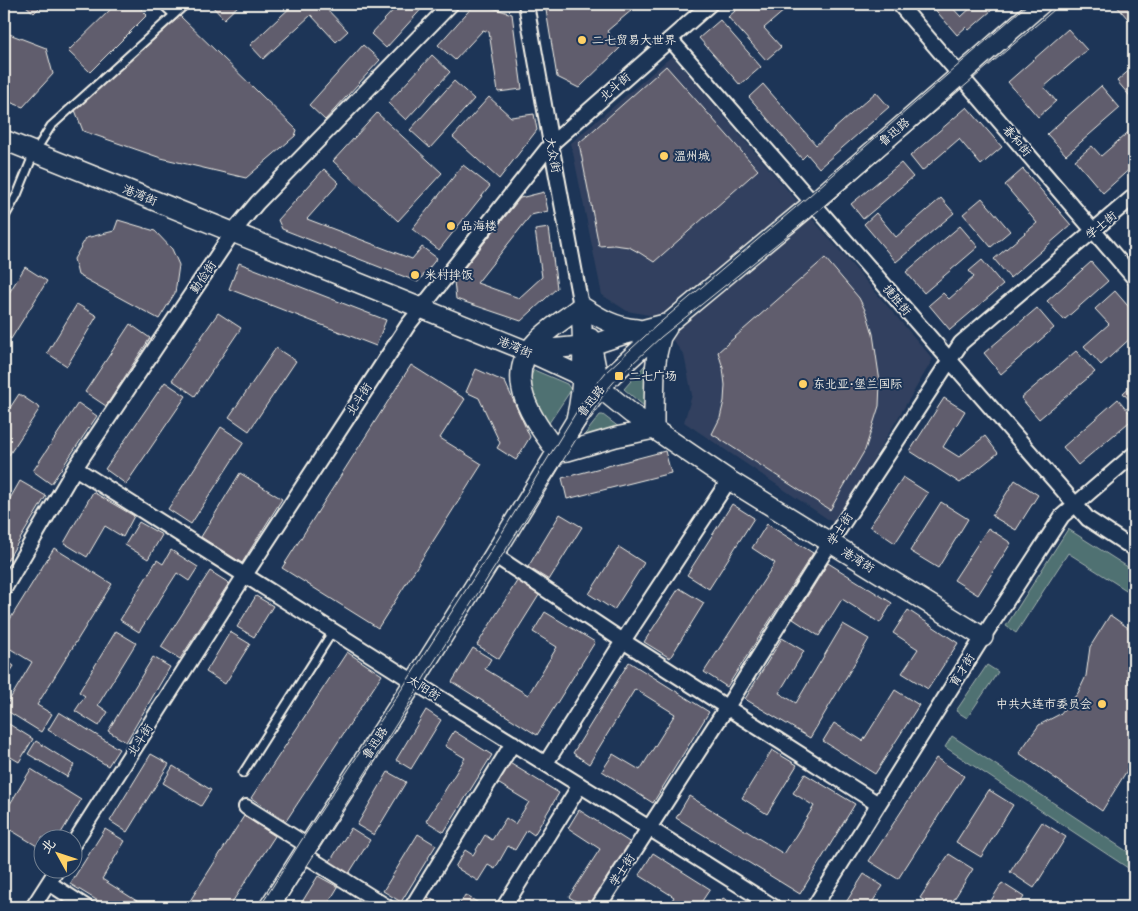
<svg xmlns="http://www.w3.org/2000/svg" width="1138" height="911" viewBox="0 0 1138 911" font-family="Mali,'LXGW WenKai TC',sans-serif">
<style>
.built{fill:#31415e}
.green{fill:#4f7172;stroke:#a2b1ad}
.building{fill:#615d6d;stroke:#f4f1e8}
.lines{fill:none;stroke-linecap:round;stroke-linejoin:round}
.service-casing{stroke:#f4f1e8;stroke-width:11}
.minor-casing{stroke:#f4f1e8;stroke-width:18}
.secondary-casing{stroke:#f4f1e8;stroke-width:22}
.service{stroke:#1d3557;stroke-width:7}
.minor{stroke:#1d3557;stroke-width:14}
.secondary{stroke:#1d3557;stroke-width:19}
.tram{stroke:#f4f1e8;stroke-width:1}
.poi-dot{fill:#ffd166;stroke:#1d3557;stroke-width:2}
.labels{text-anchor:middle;stroke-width:4;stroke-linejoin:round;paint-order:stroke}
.poi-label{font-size:12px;fill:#f4f1e8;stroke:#1d3557;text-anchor:start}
.street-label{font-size:12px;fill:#f4f1e8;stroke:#1d3557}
</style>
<rect width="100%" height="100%" fill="#1d3557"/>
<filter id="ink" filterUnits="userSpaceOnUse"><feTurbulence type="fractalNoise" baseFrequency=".02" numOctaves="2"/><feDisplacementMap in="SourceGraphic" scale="10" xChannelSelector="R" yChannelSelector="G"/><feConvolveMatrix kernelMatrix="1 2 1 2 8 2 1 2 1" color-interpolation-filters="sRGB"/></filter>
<g filter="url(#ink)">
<!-- built -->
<path class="built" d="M672 56 933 359 835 524 684 422 692 395 684 355 654 316 627 311 602 295 571 143Z"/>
<!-- green -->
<path class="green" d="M651 358 645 407 624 389Z
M534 370 567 384 571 390 547 426 536 411 530 381 531 375Z
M600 415H603L620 428 600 431 582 438Z
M1068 529 1134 571V595L1068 553 1016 633 1006 626Z
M987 665 998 672 967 718 956 711Z
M952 736 1134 856V872L945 747Z"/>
<!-- building -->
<path class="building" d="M24 4H43L34 13Z
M116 4H136L147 15 90 72 68 51Z
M212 4H240L224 19 211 5Z
M294 4H322L348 31 336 42 311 15 263 59 250 45Z
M399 4H426L386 48 371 34Z
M475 4H480L512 14 522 89 498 92 489 32 483 30 455 60 438 45Z
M545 4H639L607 31 620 48 579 88 557 77Z
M749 4H792L764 28 781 47 766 60 728 17 742 5 745 8Z
M935 4H949L961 17 975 4H999L969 30 966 27 957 35 932 6Z
M1115 4H1134V26Z
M180 16 297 130 295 136 246 178 161 158 83 131 75 110Z
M720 20 761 67 740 85 699 38Z
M1068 29 1087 50 1044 87 1056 101 1038 117 1008 82Z
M4 32 46 48 53 74 23 107 4 100Z
M363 45 380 60 325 120 309 105Z
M432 55 450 72 406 120 388 103Z
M666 66 758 170 654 262 640 253 629 247 614 245 599 246 579 143Z
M1134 66V101L1117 81Z
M454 81 474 99 430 148 410 130Z
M763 84 816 145 876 92 889 107 819 168 807 154 802 159 749 97Z
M1101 86 1120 108 1066 155 1047 134Z
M489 97 511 117 534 114 537 130 499 179 453 137Z
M967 107 1002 147 981 165 959 139 922 171 910 156Z
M377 113 442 173 398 221 333 161Z
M1134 127V165L1103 193 1075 160 1092 146 1101 156Z
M901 163 913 177 863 219 851 204Z
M463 165 490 186 439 250 412 229Z
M324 169 339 183 307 219 412 259 422 247 437 258 418 282 282 229 278 220Z
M1023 169 1071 225 1010 278 994 259 1037 223 1005 185Z
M544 192 548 211 531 215 477 283 519 298 542 277 535 230 549 228 557 288 521 321 456 299 454 281 520 198Z
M941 198 954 213 896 262 864 224 876 213 896 237Z
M982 198 1010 231 991 247 963 214Z
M118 220 155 231 172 249 179 265 175 293 159 319 78 275 74 259 86 238 114 231Z
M960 226 978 247 924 293 906 272Z
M825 258 859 298 867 314 873 334 880 382 879 406 865 450 830 510 712 434 720 418 724 401 725 385 723 368 718 352Z
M982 260 1003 285 950 330 929 305 943 293 949 299 974 277 969 271Z
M1091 262 1108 281 1064 320 1047 301Z
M239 263 386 320 376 346 229 289Z
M25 267 47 281 11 339 4 334V301Z
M1115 291 1134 313V335L1101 365 1084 346 1109 324 1095 309Z
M77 304 97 316 67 366 47 353Z
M1037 308 1054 328 1001 374 984 353Z
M218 313 241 328 195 396 172 380Z
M130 324 150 338 106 406 85 392Z
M276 348 296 361 249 431 229 417Z
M1076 351 1095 372 1039 419 1021 398Z
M411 365 465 399 440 438 482 464 378 628 282 568Z
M476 369 505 382 530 437 516 460 497 448 500 443 479 398 466 392Z
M165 382 186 396 126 484 105 469Z
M1134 383V405L1123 393Z
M19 394 40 408 5 461 4 460V417Z
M944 398 965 411 943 447 959 457 985 436 998 453 960 483 910 451Z
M1118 399 1134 418 1078 465 1063 447Z
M78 403 97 416 51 484 33 471Z
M221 427 244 442 191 524 168 509Z
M665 451 671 473 567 499 562 478Z
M240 473 282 499 242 563 201 537Z
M903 477 928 493 895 543 870 526Z
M1015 480 1038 495 1016 530 992 516Z
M20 481 46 496 5 564 4 563V509Z
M93 492 134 516 123 537 105 526 87 557 64 543Z
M941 502 968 519 938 568 910 551Z
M732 504 754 518 709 589 687 575Z
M560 514 582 527 549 580 528 567Z
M139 522 162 535 148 559 125 545Z
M767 524 813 553 727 687 704 672 775 563 752 548Z
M988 528 1011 543 978 595 954 580Z
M619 547 644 563 614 610 589 594Z
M54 548 112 584 37 705 52 714 41 732 4 709 32 662 4 645V629Z
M171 550 198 567 189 581 177 573 139 632 120 620 157 560 163 564Z
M828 563 892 603 880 623 842 599 819 636 793 619Z
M210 571 229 583 180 659 161 647Z
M519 578 541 592 499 659 477 645Z
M679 588 704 603 670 658 644 642Z
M256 596 273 606 254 637 237 627Z
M908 610 958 643 928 689 902 673 918 649 893 633Z
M545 612 595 642 537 735 452 682 473 648 491 659 485 669 528 695 557 647 533 632Z
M1110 615 1134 632V759L1102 811 1019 753 1039 725 1060 714 1078 693 1086 676 1090 647Z
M843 624 869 639 810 738 745 699 782 638 804 651 779 693 796 703Z
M116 631 136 643 98 705 108 712 99 726 75 711 85 696 79 692Z
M230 632 250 644 225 684 206 672Z
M347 652 382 675 286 821 251 798Z
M153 657 170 667 126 742 108 731Z
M4 659 14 666 4 682Z
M629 662 709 712 653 803 602 771 613 754 640 770 675 714 635 689 589 764 573 753Z
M895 690 919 705 875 774 823 741 834 723 863 741Z
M426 710 441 720 411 769 396 760Z
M59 712 119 749 108 766 48 730Z
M4 721 33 739 19 762 4 753Z
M454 731 492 755 444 832 426 821 465 758 445 746Z
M36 741 74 765 67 777 28 754Z
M772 750 797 765 767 814 742 798Z
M151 754 169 764 127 832 110 821Z
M936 758 964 776 898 879 869 861Z
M508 762 559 793 534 835 527 830 515 850 508 846 495 869 488 865 478 881 455 867 465 850 473 855 485 835 492 840 506 818 515 824 529 802 496 782Z
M173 766 211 790 201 806 163 783Z
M31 769 81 800 58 838H42V849L4 826V814Z
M388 772 406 782 374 835 357 825Z
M805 774 855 804 800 894 676 818 689 796 784 854 814 806 793 793Z
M989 790 1013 805 981 857 956 842Z
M579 810 634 845 594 907H586L569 897 600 849 568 828Z
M244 816 275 836 229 907H186Z
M1042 822 1066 837 1034 888 1010 872Z
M351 828 370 840 348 875 329 863Z
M105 829 125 841 102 879 140 903 137 907H108L70 884Z
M418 834 436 845 401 902 383 891Z
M653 853 710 889 698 907H668L674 897 639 875Z
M949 854 973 869 949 907H935L920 898Z
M864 874 883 886 869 907H843Z
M318 876 338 887 326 907H299Z
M1002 883 1024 897 1017 907H987Z
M465 895 482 905 481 907H458Z
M426 896 445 907H419Z
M723 898 738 907H717Z"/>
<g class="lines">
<!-- service casing -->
<g class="service-casing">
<path id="service" d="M162 4 174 15
M4 218 17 195 34 153 51 126 186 4
M243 773 333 631"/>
</g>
<!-- minor casing -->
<g class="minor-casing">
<path id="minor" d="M526 4 551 144 581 306
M899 4 1134 278
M670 39 1088 519 1134 549
M75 468 414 682 649 828 774 907
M494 555 623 641 878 804
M4 589 75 468 233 232 257 203 451 4
M546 763 623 641 729 480
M246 807 308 846
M72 846 245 575 408 325 551 144 710 4
M303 854 387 907
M49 883 86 907
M33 907 58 868
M412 907 513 743
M504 907 580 785
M598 907 727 707 830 543 961 343 1134 196
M814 907 983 637 1062 516 1134 454"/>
</g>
<!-- secondary casing -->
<g class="secondary-casing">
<path id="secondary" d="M4 140 421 308 527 351 581 376 595 384 632 414 654 429 729 480 983 637
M581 306C567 318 549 328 536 342 501 378 534 421 557 452L568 451 616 437 654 429
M581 306C600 318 614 327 637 329
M590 338 600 388
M529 351 592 345 622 335 665 324
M576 419C585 383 583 343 581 306
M654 429V411L655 370 657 354 661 337 667 328
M269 907 414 682 494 555 575 422 600 388 613 374 670 322 813 203 1041 4"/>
</g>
<!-- service -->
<use href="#service" class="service"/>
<!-- minor -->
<use href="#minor" class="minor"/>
<!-- secondary -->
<use href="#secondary" class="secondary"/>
<!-- tram -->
<path class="tram" d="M260 907 301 841 409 678 489 554 583 401 606 372 656 326 809 196 1028 4
M281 907 409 704 428 671 562 462 605 392 619 376 661 337 819 210 1061 4"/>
</g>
</g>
<!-- markers -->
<g class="poi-dot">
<circle cx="582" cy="40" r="5"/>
<circle cx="664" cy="156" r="5"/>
<circle cx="451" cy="226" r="5"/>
<circle cx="415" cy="275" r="5"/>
<rect x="614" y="371" width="10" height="10" rx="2.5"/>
<circle cx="803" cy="384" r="5"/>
<circle cx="1102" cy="704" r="5"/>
</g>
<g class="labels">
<!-- poi labels -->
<g class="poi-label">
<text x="592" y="44">二七贸易大世界</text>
<text x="674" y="160">温州城</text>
<text x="461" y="230">品海楼</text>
<text x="425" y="279">米村拌饭</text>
<text x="629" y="380">二七广场</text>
<text x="813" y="388">东北亚·堡兰国际</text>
<text x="1092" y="708" text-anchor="end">中共大连市委员会</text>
</g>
<!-- street labels -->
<g class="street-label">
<text transform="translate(615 87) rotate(-41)" y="4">北斗街</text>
<text transform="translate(894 132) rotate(-41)" y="4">鲁迅路</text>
<text transform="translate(1017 141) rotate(49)" y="4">春和街</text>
<text transform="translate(553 155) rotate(79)" y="4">大众街</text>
<text transform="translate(140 195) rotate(22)" y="4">港湾街</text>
<text transform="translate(1101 225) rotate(-40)" y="4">学士街</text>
<text transform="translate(203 277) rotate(-56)" y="4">勤俭街</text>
<text transform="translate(897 300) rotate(49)" y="4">捷胜街</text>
<text transform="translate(515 347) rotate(23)" y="4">港湾街</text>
<text transform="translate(359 399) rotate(-57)" y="4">北斗街</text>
<text transform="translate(591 401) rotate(-52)" y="4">鲁迅路</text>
<text transform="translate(840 529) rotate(-57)" y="4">学士街</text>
<text transform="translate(858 560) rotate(32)" y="4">港湾街</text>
<text transform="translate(962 670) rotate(-58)" y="4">育才街</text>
<text transform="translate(424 688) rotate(32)" y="4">太阳街</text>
<text transform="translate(140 740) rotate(-57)" y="4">北斗街</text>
<text transform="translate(375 743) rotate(-57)" y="4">鲁迅路</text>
<text transform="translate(622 870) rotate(-57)" y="4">学士街</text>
</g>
</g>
<!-- margin -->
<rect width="1138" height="911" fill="none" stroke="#1d3557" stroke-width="20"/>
<rect x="10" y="10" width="1118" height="891" fill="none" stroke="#f4f1e8" stroke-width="2" filter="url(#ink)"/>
<!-- north arrow -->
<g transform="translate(58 854) rotate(310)"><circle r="24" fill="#1d3557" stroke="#738091"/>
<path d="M0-4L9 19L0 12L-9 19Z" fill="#ffd166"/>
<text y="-8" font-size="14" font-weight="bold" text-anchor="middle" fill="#f4f1e8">北</text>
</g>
</svg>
